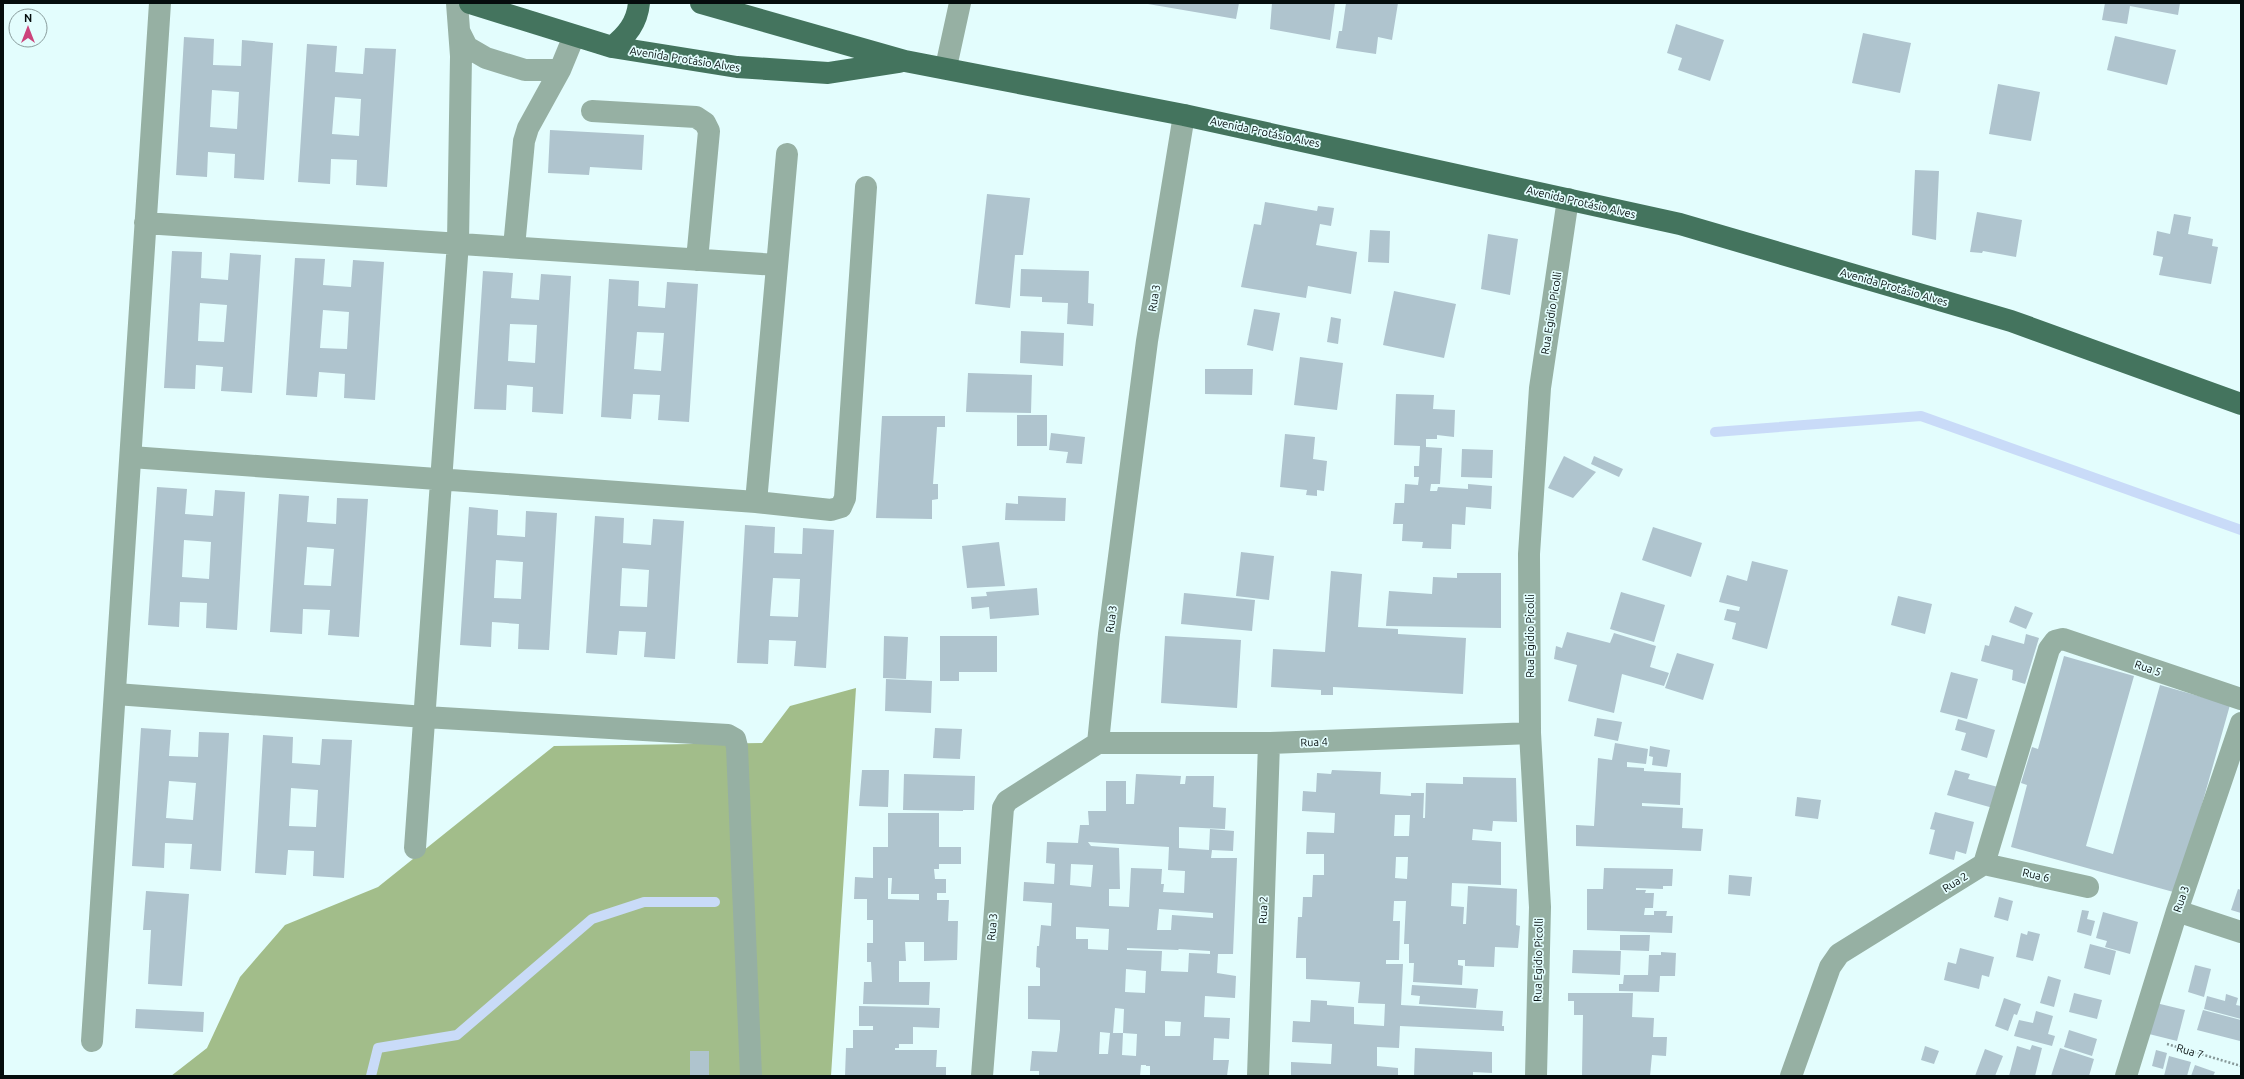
<svg xmlns="http://www.w3.org/2000/svg" width="2244" height="1079" viewBox="0 0 2244 1079" font-family="Ubuntu,sans-serif">
<style>
.forest{fill:#a2bd8a}
.lines{fill:none;stroke-linecap:round;stroke-linejoin:round}
.stream{stroke:#c9dbf8;stroke-width:10}
.building{fill:#afc4ce;fill-rule:evenodd}
.path{stroke:#869898;stroke-width:2.5;stroke-dasharray:2 2;stroke-linecap:butt}
.minor{stroke:#96b0a3;stroke-width:22}
.major{stroke:#44745e;stroke-width:22}
.labels{text-anchor:middle;stroke-width:3.5;stroke-linejoin:round;paint-order:stroke}
.street-label{font-size:11px;fill:#050d0d;stroke:#e3fdfd}
</style>
<rect width="100%" height="100%" fill="#e3fdfd"/>
<!-- forest -->
<path class="forest" d="M856 688 831 1076H171L207 1048 240 977 285 925 378 887 554 746 762 743 790 706Z"/>
<g class="lines">
<!-- stream -->
<path class="stream" d="M1715 432 1921 416 2241 530
M371 1076 378 1048 457 1035 592 919 644 902H715"/>
</g>
<!-- building -->
<path class="building" d="M1142 3H1239L1236 19Z
M1272 3H1335L1330 40 1270 29Z
M1346 3H1398L1392 40 1378 37 1376 54 1336 48 1339 31H1342Z
M2105 3H2180L2178 15 2130 6 2127 24 2102 20Z
M1676 24 1724 40 1710 81 1678 70 1682 58 1667 53Z
M1863 33 1911 43 1900 93 1852 83Z
M2115 36 2176 50 2167 85 2107 70Z
M184 37 214 39 213 65 241 66 242 40 273 43 264 180 234 178 235 154 208 152 207 177 176 175ZM212 90 239 92 237 129 210 127Z
M307 44 337 46 335 72 363 74 365 48 396 49 387 187 356 185 357 160 331 159 330 184 298 182ZM335 97 361 99 359 136 332 134Z
M1998 84 2040 92 2031 141 1989 134Z
M550 130 644 135 642 170 590 167 589 175 548 173Z
M1915 170 1939 171 1936 240 1912 235Z
M987 194 1030 198 1023 255H1015L1010 308 975 304Z
M1265 202 1317 211 1318 206 1334 208 1331 226 1320 224 1316 245 1357 252 1351 294 1308 286 1306 298 1241 287 1254 224 1261 225Z
M1977 212 2022 220 2016 257 1983 251 1982 253 1970 252Z
M2174 214 2191 217 2188 234 2213 239 2212 246 2218 247 2211 284 2159 275 2163 257 2153 255 2157 231 2170 234Z
M1370 230 1390 231 1389 263 1368 262Z
M1488 234 1518 239 1510 295 1481 289Z
M172 251 202 252 201 278 228 280 230 253 261 255 252 393 221 391 223 367 196 365 195 389 164 388ZM200 303 227 305 224 342 198 341Z
M295 258 325 259 323 285 351 287 353 260 384 262 375 400 344 398 345 374 319 372 317 397 286 395ZM323 310 349 312 347 349 320 348Z
M1021 269 1089 271 1088 303 1094 304 1093 326 1067 324 1068 303 1042 302V297L1020 296Z
M483 271 513 273 511 298 539 300 541 274 571 276 563 414 532 412 533 387 507 385 506 410 474 409ZM510 324 537 325 535 363 508 361Z
M609 279 639 281 638 306 665 308 667 282 698 284 689 422 658 420 660 395 633 394 631 419 601 417ZM637 332 664 333 661 371 634 369Z
M1394 291 1456 304 1444 358 1383 345Z
M1254 309 1280 313 1273 351 1247 345Z
M1331 317 1341 319 1338 344 1327 342Z
M1021 331 1064 333 1063 366 1020 363Z
M1300 357 1343 363 1337 410 1294 405Z
M1205 369H1253L1252 395 1205 394Z
M968 373 1032 375 1031 413 966 412Z
M1396 394 1434 395 1433 409 1455 410 1454 437 1437 435V439H1426V447L1442 448 1440 484H1431L1430 491H1437L1438 487 1468 489V484L1492 486 1491 509 1466 507 1465 525 1452 524 1451 549 1422 548 1423 542 1402 541 1403 524H1393L1395 503H1404L1405 484 1418 485 1419 477H1414V466H1419L1420 446 1394 445Z
M1017 415H1047V446H1017Z
M882 416H945V427H937L933 484H938V499L932 500V519L876 518Z
M1051 433 1085 437 1082 464 1066 463 1068 452 1049 450Z
M1285 434 1315 437 1313 459 1327 461 1324 491 1317 490V496L1306 495 1307 490 1280 487Z
M1462 449 1493 450 1492 478 1461 477Z
M1564 456 1596 472 1573 498 1548 488Z
M1594 456 1623 469 1619 477 1591 464Z
M157 487 187 489 185 514 213 516 215 490 245 492 237 630 206 628 207 603 180 602 179 627 148 625ZM184 540 211 542 209 579 182 577Z
M279 494 309 496 307 522 336 524 337 498 368 499 359 637 328 635 330 610 303 609 302 634 270 632ZM307 547 334 549 331 586 304 585Z
M1018 496 1066 498 1065 521 1005 520 1006 503 1018 504Z
M469 507 498 510 497 535 525 537 526 511 557 513 549 650 518 649 519 624 492 622 491 647 460 645ZM496 560 523 562 521 599 494 598Z
M595 516 624 518 623 543 651 545 653 519 684 521 675 659 644 657 646 632 619 631 617 655 586 653ZM622 568 649 570 647 607 620 606Z
M745 525 775 527 774 553 802 554 803 528 834 530 826 668 794 666 796 641 769 640 768 664 737 663ZM773 578 800 579 798 617 770 616Z
M1653 527 1702 543 1691 577 1642 560Z
M999 542 1005 586 967 588 962 546Z
M1241 552 1274 556 1269 600 1236 596Z
M1752 561 1788 570 1767 649 1732 639 1736 623 1724 620 1727 609 1739 611 1740 607 1719 602 1727 575 1747 581Z
M1331 571 1362 574 1358 627 1398 629V634L1466 638 1463 694 1333 687V695H1321V690L1271 687 1273 649 1325 652Z
M1457 573H1501V628L1386 626 1389 591 1432 594 1433 577 1457 578Z
M1037 588 1039 615 990 619 989 607 972 609 971 597 987 596 986 592Z
M1621 592 1665 605 1654 642 1610 629Z
M1184 593 1255 600 1252 631 1181 624Z
M1898 596 1932 604 1925 634 1891 625Z
M2015 606 2033 613 2026 629 2009 622Z
M1567 632 1610 643 1614 633 1656 646 1650 667 1669 673 1664 686 1622 674 1614 713 1568 701 1577 665 1554 659 1556 646 1562 648Z
M2026 634 2039 638 2025 684 2012 680 2013 670 1981 661 1985 645 1989 646 1992 635 2024 644Z
M884 636 908 637 906 679 883 678Z
M940 636H997V672H959V681H940Z
M1165 636 1241 640 1237 708 1161 703Z
M1677 653 1714 664 1703 700 1665 688Z
M2064 656 2134 676 2086 846 2113 854 2160 685 2230 705 2177 893 2011 847 2027 785 2021 783 2032 747 2038 749Z
M1951 672 1978 679 1967 719 1940 712Z
M886 679 932 681 931 713 885 711Z
M1597 718 1622 722 1618 741 1594 736Z
M1958 719 1995 730 1987 758 1961 750 1966 733 1955 730Z
M141 728 171 730 169 756 198 757 199 732 229 733 221 871 190 869 192 844 165 843 164 868 132 866ZM169 781 196 783 193 820 166 818Z
M935 728 962 729 960 759 933 758Z
M263 735 293 737 292 763 320 765 322 739 352 740 344 878 313 876 314 851 288 850 286 875 255 873ZM291 788 318 790 316 827 289 826Z
M1615 743 1648 749 1646 764 1627 762V767L1644 768V771L1681 773 1680 805 1642 803V806L1683 808 1682 828 1703 829 1701 851 1576 846V825L1594 826 1598 758 1612 760Z
M1650 746 1670 750 1667 767 1652 765 1653 757 1649 756Z
M862 770H889L888 807 859 806Z
M1332 770 1381 772 1380 794 1411 796V793H1424L1423 818H1425L1426 783 1463 784V777L1516 778 1517 822 1493 821 1492 831 1473 829 1472 840 1501 842V885L1452 883 1451 906 1464 907 1463 924H1466L1468 886 1517 889 1516 925 1520 926 1518 948 1495 947 1494 967 1465 966V960H1458V965L1463 966 1462 985 1413 982 1414 963H1409V944H1404L1406 901H1394L1393 921H1400L1399 960H1386V964H1403L1401 1005 1503 1011 1502 1026H1504V1031L1400 1026 1399 1048 1377 1047V1066L1398 1068V1076H1291V1062L1331 1064 1332 1044 1292 1042 1293 1021 1310 1022 1311 1000 1327 1001V1005L1354 1007V1024L1384 1026 1385 1004 1358 1003 1360 982 1306 979V958H1296L1298 917H1302L1303 897H1312L1313 875H1324V854H1306L1307 832 1334 833 1335 813 1302 811 1303 791 1316 792 1317 773 1331 774ZM1395 815H1410L1409 836H1394ZM1396 857H1408L1407 879 1395 878Z
M1955 770 1970 774 1968 779 1998 787 1993 808 1947 795Z
M904 774 975 776 974 810H963V811L903 810Z
M1136 774 1181 776 1180 784H1185L1186 776H1214L1213 807 1226 808 1225 829 1179 827V848L1209 850 1210 829 1234 831 1233 851 1212 850 1211 858H1237L1233 954H1218L1217 973 1236 976 1235 998 1205 996 1204 1017 1230 1018 1229 1039 1214 1038 1213 1060H1229L1227 1076H1150V1066H1146V1065H1141L1140 1076H1039V1071H1030L1032 1051 1057 1052 1060 1030V1020L1028 1019V986H1040V968L1036 967 1037 946H1039L1041 925 1051 926 1052 903 1023 901 1024 882 1054 884 1055 864 1046 863 1047 842 1078 843 1080 825H1089L1088 811H1106V781H1126V804H1134ZM1088 842 1169 847 1168 870 1185 871 1184 893 1163 892 1164 884H1161L1162 869 1131 868 1129 907 1109 906V889H1120L1119 848 1091 846ZM1071 864 1093 865 1091 887 1070 885ZM1159 909 1213 913V918L1172 915 1171 930H1157ZM1076 927 1109 929 1108 950 1088 949V939H1076ZM1127 948 1178 950 1179 949 1210 951V954L1189 953 1188 972 1161 971 1162 951 1127 950ZM1126 969 1146 971 1145 993 1125 992ZM1115 1008 1124 1009 1123 1033H1113ZM1165 1021 1181 1022 1180 1036H1165ZM1100 1032 1110 1033 1108 1054H1099ZM1123 1033 1137 1034 1136 1056 1122 1055Z
M1797 797 1821 800 1818 819 1795 816Z
M1935 812 1974 822 1966 854 1956 851 1954 860 1929 854 1935 830 1930 829Z
M888 813H939V847H961V864H939V869H934L935 879H946V893H937V900H949L948 921H958L957 960 924 961V942H905L906 961H899V982H930L929 1005 863 1004 864 982H872L871 962H867V943H873V920H867V899H854L855 877 873 878V847H888ZM888 878H892L891 894H919V900L888 899Z
M1604 868 1673 869 1672 886H1663V889L1636 888V890H1646L1645 893H1654L1653 908H1645L1644 915H1654V911H1667L1666 916H1673L1672 933 1587 930V889H1603Z
M1729 875 1752 877 1750 896 1728 894Z
M2238 889 2241 890V913L2231 910Z
M146 891 189 894 182 986 148 984 151 930H143Z
M1999 897 2013 901 2008 921 1994 917Z
M2082 910 2089 911 2087 919 2095 921 2091 936 2077 932Z
M2103 912 2138 922 2130 954 2105 947 2107 941 2096 938Z
M2028 931 2040 934 2033 961 2016 957 2021 933 2027 935Z
M1620 935H1650L1649 951 1620 950Z
M2090 944 2116 951 2110 975 2084 968Z
M1960 948 1994 957 1989 977 1982 975 1979 989 1944 980 1948 962 1956 964Z
M1573 950 1621 951 1620 975 1572 973Z
M1661 952 1676 953 1675 976H1660L1659 992 1619 991V984H1623L1624 975H1648L1649 955H1661Z
M2195 965 2211 969 2204 997 2188 992Z
M2048 976 2061 980 2054 1007 2040 1003Z
M1412 985 1478 989 1476 1008 1419 1004 1420 996 1411 995Z
M1568 993H1633L1632 1017 1654 1018 1653 1037H1667L1666 1056 1652 1055 1650 1076H1582L1583 1015H1574V1001H1568Z
M2074 993 2102 1000 2097 1019 2069 1012Z
M2226 994 2238 998 2236 1005 2241 1006V1019L2204 1009 2207 996 2225 1001Z
M2004 998 2021 1004 2017 1015 2014 1014 2008 1031 1995 1026Z
M2156 1003 2185 1010 2177 1041 2149 1034Z
M859 1006 940 1008 939 1028 913 1027V1044H899V1048H895V1050H937L936 1067H946V1076H845L846 1048H853V1030H873V1026H859Z
M136 1009 204 1012 203 1032 135 1028Z
M2203 1010 2241 1020 2240 1041 2197 1030Z
M2036 1011 2053 1016 2048 1034 2055 1036 2052 1046 2014 1036 2019 1020 2033 1023Z
M2069 1030 2097 1039 2092 1056 2064 1047Z
M2032 1045 2042 1048 2035 1076H2009L2017 1046 2030 1050Z
M1925 1046 1939 1051 1934 1064 1921 1060Z
M1415 1048 1492 1052V1073L1473 1072V1076H1414Z
M2060 1048 2094 1059 2089 1076H2051Z
M1985 1049 2003 1056 1995 1076H1975Z
M2156 1050 2167 1053 2163 1069 2152 1066Z
M690 1051H709V1076H690Z
M2169 1056 2191 1062 2187 1076H2164Z
M2195 1065 2215 1072 2213 1076H2191Z"/>
<g class="lines">
<!-- path -->
<path class="path" d="M2167 1044 2241 1066"/>
<!-- minor -->
<path class="minor" d="M460 33 467 47 486 58 525 70H560
M946 67 960 3
M592 111 696 117 705 123 709 131 697 260
M145 223 777 265
M514 247 524 141 528 128 560 70 574 36
M131 457 756 502 831 510 841 507 845 498 866 187
M756 502 787 154
M116 694 425 717 728 735 735 739 737 747 751 1076
M1098 743H1269L1530 733
M415 848 458 242 461 56 457 3
M1984 864 2088 887
M2177 911 2241 932
M92 1041 160 3
M982 1076 1003 808 1007 801 1098 743 1109 634 1147 341 1184 115
M1258 1076 1269 743
M1536 1076 1540 907 1530 733 1529 554 1540 388 1568 199
M1791 1076 1830 967 1839 954 1984 864 2049 649 2055 641 2063 639 2241 699
M2126 1076 2177 911 2241 723"/>
<!-- major -->
<path class="major" d="M470 3 612 47 737 67 828 73 899 62
M701 3 905 61 1184 115 1680 224 2011 321 2241 404
M612 47C627 35 637 23 639 3"/>
</g>
<g class="labels">
<!-- street labels -->
<g class="street-label">
<text transform="translate(685 59) rotate(9)" y="4">Avenida Protásio Alves</text>
<text transform="translate(1265 132) rotate(12)" y="4">Avenida Protásio Alves</text>
<text transform="translate(1581 202) rotate(13)" y="4">Avenida Protásio Alves</text>
<text transform="translate(1894 287) rotate(16)" y="4">Avenida Protásio Alves</text>
<text transform="translate(1154 298) rotate(-81)" y="4">Rua 3</text>
<text transform="translate(1551 313) rotate(-81)" y="4">Rua Egidio Picolli</text>
<text transform="translate(1111 619) rotate(-83)" y="4">Rua 3</text>
<text transform="translate(1530 636) rotate(-90)" y="4">Rua Egidio Picolli</text>
<text transform="translate(2148 668) rotate(19)" y="4">Rua 5</text>
<text transform="translate(1314 742) rotate(-2)" y="4">Rua 4</text>
<text transform="translate(2036 875) rotate(13)" y="4">Rua 6</text>
<text transform="translate(1955 882) rotate(-32)" y="4">Rua 2</text>
<text transform="translate(2181 899) rotate(-71)" y="4">Rua 3</text>
<text transform="translate(1263 910) rotate(-88)" y="4">Rua 2</text>
<text transform="translate(992 927) rotate(-85)" y="4">Rua 3</text>
<text transform="translate(1538 960) rotate(-89)" y="4">Rua Egidio Picolli</text>
<text transform="translate(2190 1051) rotate(16)" y="4">Rua 7</text>
</g>
</g>
<!-- border -->
<rect width="2244" height="1079" fill="none" stroke="#050d0d" stroke-width="8"/>
<!-- north arrow -->
<g transform="translate(28 28)"><circle r="19" fill="#e3fdfd" stroke="#8a9d9d"/>
<path d="M0-3L7 15L0 10L-7 15Z" fill="#cc437b"/>
<text y="-6" font-size="11" font-weight="bold" text-anchor="middle" fill="#050d0d">N</text>
</g>
</svg>
